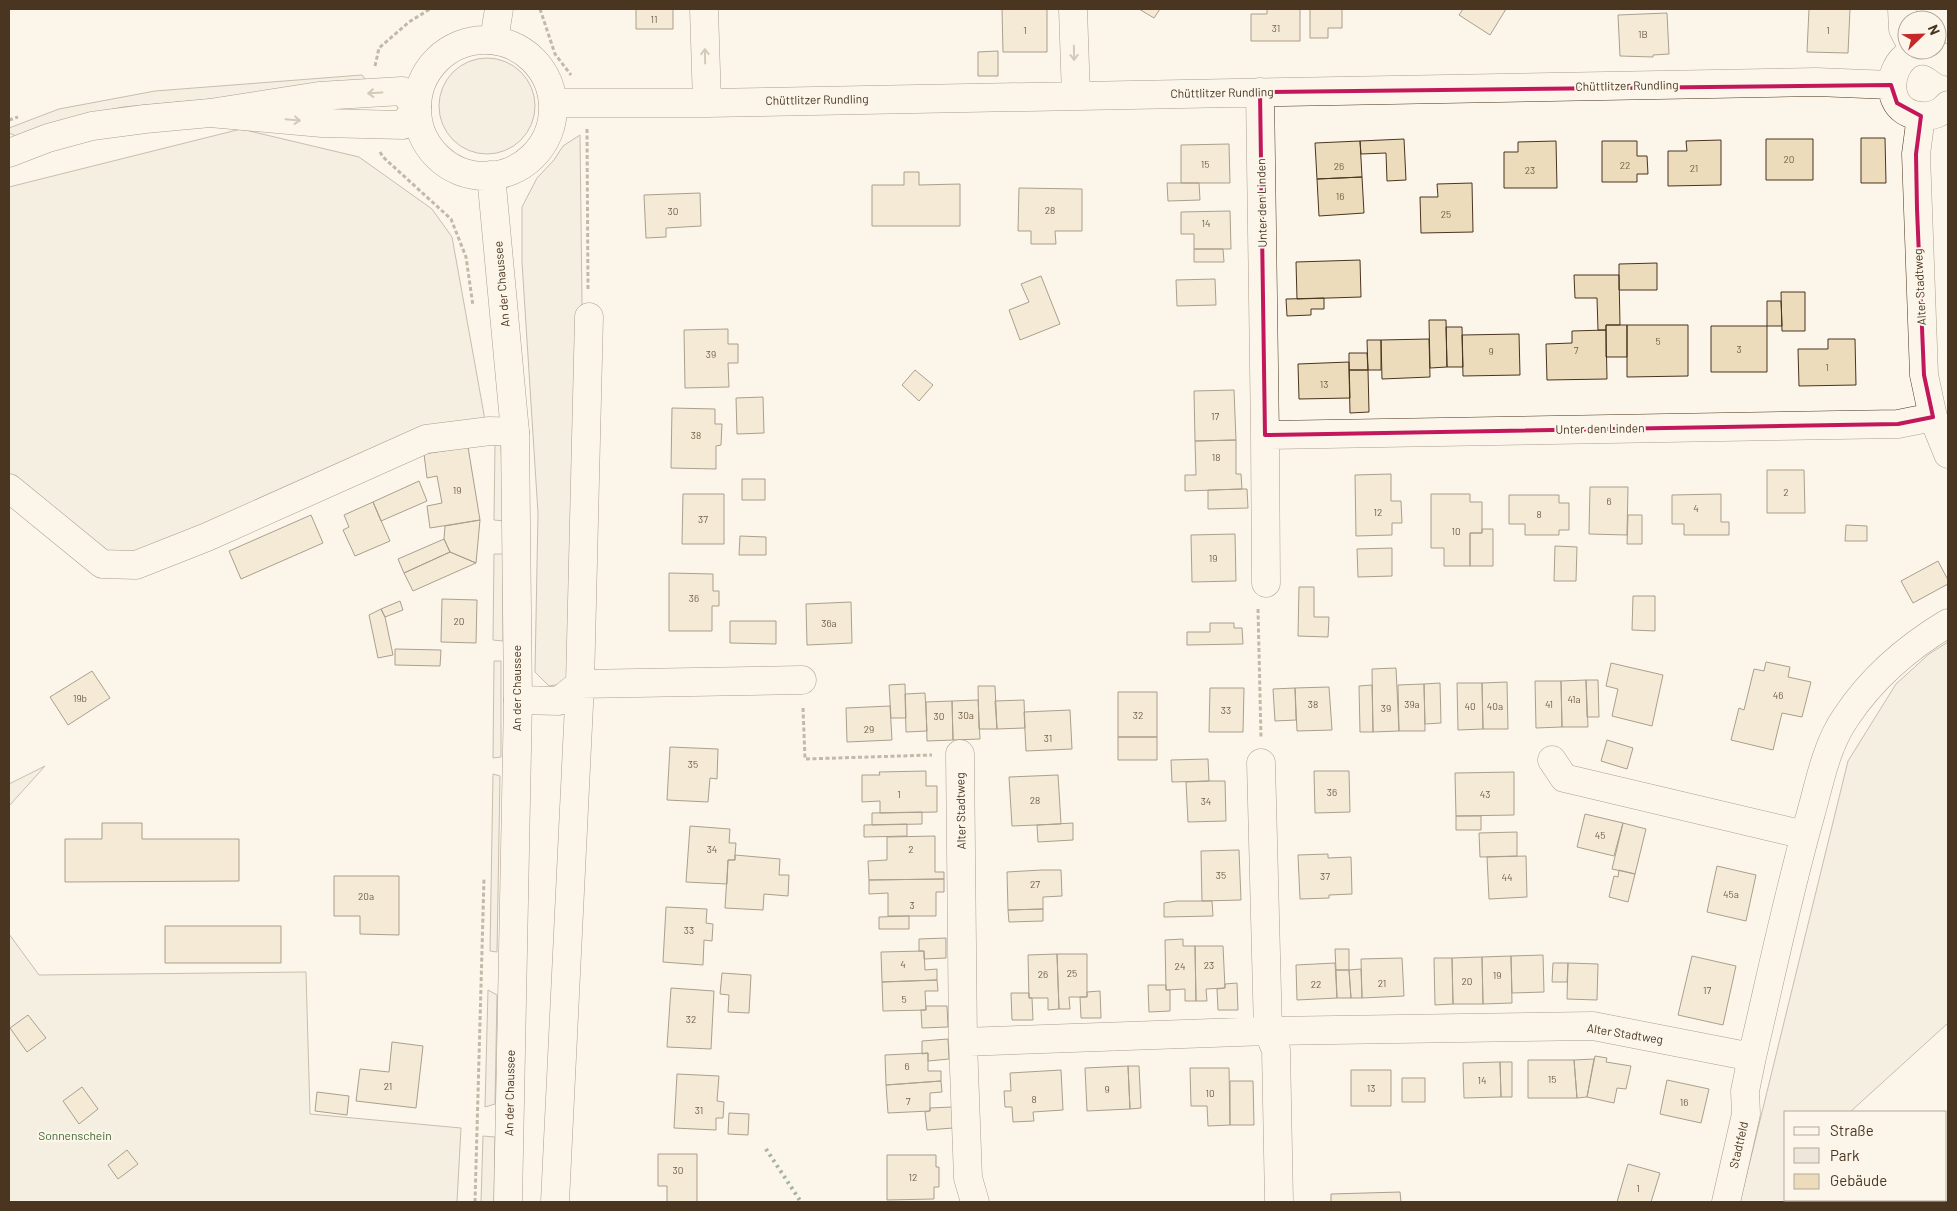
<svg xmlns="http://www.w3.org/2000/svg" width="1957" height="1211" viewBox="0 0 1957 1211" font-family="Barlow,sans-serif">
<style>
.green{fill:#ede6d9;stroke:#887966}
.building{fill:#ecdcbc;stroke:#4a3520}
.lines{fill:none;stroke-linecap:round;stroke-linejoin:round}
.minor-casing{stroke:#4a3520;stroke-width:29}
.major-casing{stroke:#4a3520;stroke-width:29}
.path{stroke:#7f6f5c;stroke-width:3;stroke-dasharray:4 2.5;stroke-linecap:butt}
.minor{stroke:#fbf6e9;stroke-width:28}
.major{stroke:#fbf6e9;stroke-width:28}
.hedge{stroke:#436837;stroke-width:4;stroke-dasharray:2.5 4;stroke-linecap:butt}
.oneway{stroke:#a29684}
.marked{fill:none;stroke:#c2185b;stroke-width:4;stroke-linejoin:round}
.labels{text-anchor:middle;stroke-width:4;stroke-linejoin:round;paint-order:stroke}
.number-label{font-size:10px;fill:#725f47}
.street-label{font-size:12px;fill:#4a3520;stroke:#fbf6e9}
.park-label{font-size:12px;fill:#436837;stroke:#fbf6e9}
</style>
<rect width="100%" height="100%" fill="#fbf6e9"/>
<!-- green -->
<path class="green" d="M439 106a48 48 0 1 1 96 0a48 48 0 1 1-96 0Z
M362 75 370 85 123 107 63 120 16 136 9 133V128L59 109 155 91Z
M241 129 359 157 432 209 452 237 485 420 422 426 100 573 9 505V187Z
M580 135 582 302 574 655 567 683 549 686 535 672 538 513 522 262V207L537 178 554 160 563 146Z
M495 444 501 445 504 521 494 520Z
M494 554H503V641L493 640Z
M1948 642V1023L1850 1112H1786V1200H1788L1787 1202H1740L1848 761 1896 684 1929 654Z
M494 661H501V757L493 758Z
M45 766 9 806V784Z
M493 774 500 776 497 952 490 951Z
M9 934 39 975 306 972 310 1114 461 1128 457 1202H9Z
M488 990 497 995 495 1104 485 1107Z
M483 1136 495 1137 494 1202H481Z"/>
<!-- building -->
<path class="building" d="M636 9H673V29H636Z
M1002 9H1047V52H1003Z
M1139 9H1160L1154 18Z
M1267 9H1300V41H1251V14H1267Z
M1310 9H1342V28H1328V38H1310Z
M1463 9H1506L1490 35 1459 15Z
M1809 9H1850L1848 53 1807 52Z
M1667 13 1669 54 1653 55V57L1620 56 1618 15Z
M998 51V76H978V52Z
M1861 138H1885L1886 183H1861Z
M1404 139 1406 180 1387 181 1386 153 1361 154 1360 141Z
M1766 139H1813V180H1766Z
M1721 140V185L1668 186V151H1687L1686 141Z
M1360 141 1362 177 1317 179 1315 143Z
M1556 141 1557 188H1504V152H1518V142Z
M1602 141H1637V156H1647L1648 174H1637V182H1602Z
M1229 144 1230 183H1181V145Z
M904 172H919V185L960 184V226H872V185H904Z
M1362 177 1364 213 1319 216 1317 179Z
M1167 183H1199L1200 200 1168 201Z
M1472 183 1473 232 1421 233 1420 197H1438L1437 184Z
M1019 188 1082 189V231H1055L1056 244H1031V231H1018Z
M700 193 701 226 666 228V237L646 238 644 195Z
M1230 211 1231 249H1194V234H1181V212Z
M1194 249H1223L1224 262H1194Z
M1360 260 1361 297 1297 299 1296 262Z
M1657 263V290H1619V264Z
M1574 275H1619L1620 325H1606V330H1598L1597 298H1575Z
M1041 276 1060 324 1020 340 1009 310 1029 302 1021 284Z
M1215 279 1216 305 1177 306 1176 280Z
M1781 292H1805V331H1782Z
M1324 298V309H1311V315L1287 316 1286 299Z
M1767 301H1781L1782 326H1767Z
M1429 320H1446L1447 367 1430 368Z
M1606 325H1627V357H1606Z
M1627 325H1688V376L1627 377Z
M1711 326H1767V372H1711Z
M1446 327H1462L1463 367H1447Z
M728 329V344H738V363H728L729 387 685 388 684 330Z
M1606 330 1607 379 1547 380 1546 344 1572 343V331Z
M1519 334 1520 375 1463 376 1462 335Z
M1429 339 1430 377 1382 379 1381 340Z
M1828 339H1855L1856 385 1799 386 1798 349H1828Z
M1367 340H1381V370H1368Z
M1349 353H1367L1368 370H1349Z
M1349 362 1350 398 1299 399 1298 364Z
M915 370 933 385 919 401 902 385Z
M1349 370H1368L1369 412 1350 413Z
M1234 390 1236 440 1195 441 1194 391Z
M763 397 764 433 737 434 736 398Z
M672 408 715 409V424H722L721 445 716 446V469L671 468Z
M1236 440V474H1241L1242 489 1185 491V475H1196L1195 441Z
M468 447 480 520 430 528 427 506 442 503 437 476 427 478 424 454Z
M1767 470H1804L1805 513H1767Z
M1391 474V501H1401L1402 523H1392V535L1356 536 1355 475Z
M742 479H765V500H742Z
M419 481 427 501 381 521 373 502Z
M1590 487H1628L1627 535 1589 534Z
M1242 489H1247L1248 508 1208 509V490Z
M683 494H724V544H682Z
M1431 494H1470V502H1482V533H1470V566H1444V548H1431Z
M1721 494V522H1729V535H1684V524H1672V495Z
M1509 495H1559V503H1569V530H1559V535H1525V524H1509Z
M373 502 390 541 355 556 343 530 349 527 344 515Z
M311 515 323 543 241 579 229 551Z
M1628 515H1642V544H1627Z
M480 520 476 563 450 552 444 539 445 526Z
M1846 525 1867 526V541H1845Z
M1482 529H1493V566H1470V533H1482Z
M1235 534 1236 581 1192 582 1191 535Z
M740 536 766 537V555H739Z
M444 539 450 552 404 573 398 559Z
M1555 546 1577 547 1576 581H1554Z
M1392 548V576L1358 577 1357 549Z
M450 552 476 563 413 591 404 573Z
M1938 561 1948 580V584L1913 603 1901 581Z
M669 573 713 574V591H719V606H712V631H669Z
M1299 587H1314V617H1329L1328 637 1298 636Z
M1633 596H1655V631L1632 630Z
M442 599 477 600 476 643 441 642Z
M400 601 403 610 385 617 381 609Z
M851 602 852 643 807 645 806 604Z
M381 609 385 617 393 655 378 658 369 615Z
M730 621H776V644L730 643Z
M1210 623H1234V628H1242L1243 644 1187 645V632H1210Z
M395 649 441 650 440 666 395 665Z
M1766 662 1790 667 1788 677 1811 682 1802 717 1782 713 1773 750 1731 740 1739 708 1744 710 1754 669 1764 671Z
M1611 663 1663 675 1652 726 1612 716 1618 689 1606 686Z
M1396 668 1399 731 1373 732 1372 669Z
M92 671 110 698 68 725 50 697Z
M1586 680H1598L1599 717H1587Z
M1586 680 1588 727H1562L1561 681Z
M1535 681H1561L1562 727 1536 728Z
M1507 682 1508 729H1483L1482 683Z
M1440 683 1441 723 1425 724 1424 684Z
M1457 683H1482L1483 729 1458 730Z
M905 684 906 718H891L889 685Z
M1424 684 1425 731H1399L1398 685Z
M1372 685 1373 732H1360L1359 686Z
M978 686H995L997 729H979Z
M1329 687 1332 730 1297 731 1295 688Z
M1210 688H1244L1243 732H1209Z
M1295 688 1296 720 1275 721 1273 689Z
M1118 692H1157V737H1118Z
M925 693 927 731 906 732 905 694Z
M978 700 980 739 953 740 952 701Z
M1024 700 1025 728 997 729 995 701Z
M952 701 953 740 927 741 926 702Z
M890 706 892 740 847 742 846 708Z
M1070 710 1072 749 1026 751 1024 712Z
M1118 737H1157V760H1118Z
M1607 740 1633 748 1627 769 1601 761Z
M670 747 718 749 717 779 710 778 708 802 667 800Z
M1208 759 1209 781 1172 782 1171 760Z
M926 771V786H937V812L880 813V801L862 802V775H880L879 772Z
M1314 771H1349L1350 812 1315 813Z
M1514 772V815L1456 816 1455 773Z
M1058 775 1061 824 1012 826 1009 777Z
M1209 781H1225L1226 821 1188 822 1186 782Z
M922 812V824L872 825V813Z
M1585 814 1623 823 1614 856 1577 847Z
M1456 816H1481V830H1456Z
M102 823H142V839H239V881L65 882V839H102Z
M1073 823V840L1038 842 1037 825Z
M1623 823 1646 829 1635 874 1612 869Z
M907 824V836L864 837V825Z
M690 826 730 829 729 843H736L735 855V860H728L727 884 686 882Z
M1517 832V856L1480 857 1479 833Z
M935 836V872H944V879L869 880 868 861 887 860V837Z
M1239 850 1241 900 1202 901 1201 851Z
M1328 854V858L1351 857 1352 894 1329 895V898L1300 899 1298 855Z
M735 855 780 859 779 875H789L788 896 764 894 763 910 725 908 728 860H735Z
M1526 856 1527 897 1489 899 1487 857Z
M1717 866 1756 875 1746 921 1707 912Z
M1042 870H1061L1062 896 1043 897V909L1008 910 1007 872Z
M1619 870 1635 874 1628 902 1609 897 1614 876 1618 877Z
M334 876H399V935L360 934V916H334Z
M944 879V892H936V916H888V893L869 894V880Z
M1177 901H1212L1213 916 1164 917V903Z
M666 907 707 909 706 923 713 924 712 941 704 940 703 965 663 962Z
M1043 909V921L1009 922 1008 910Z
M909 916V929H879V917Z
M165 926H281V963H165Z
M946 938V958L924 959V951H919V939Z
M1183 939V946H1195L1196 1001H1185V989L1166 990 1165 940Z
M1195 946H1223L1225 988 1206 989 1207 1001H1196Z
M1335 949H1349V970H1336Z
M924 951 925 970 937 969V980L882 982 881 952Z
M1057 954 1059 1009 1048 1010V998H1029L1028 955Z
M1057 954H1087V997H1069L1070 1009H1059Z
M1543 955 1544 992 1512 993 1511 956Z
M1511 956 1512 1003 1483 1004 1482 957Z
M1692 956 1736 966 1723 1025 1678 1015Z
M1482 957 1483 1004H1453L1452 958Z
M1402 958 1404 996 1362 998 1361 959Z
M1434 958H1452L1453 1004 1435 1005Z
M1335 963 1337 998 1297 1000 1296 965Z
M1553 963H1568L1567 982H1552Z
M1568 963 1598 964 1597 1000 1567 999Z
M1361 969 1362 998H1351L1349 970Z
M1336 970H1349L1351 998H1337Z
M722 973 751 975 749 1013 728 1012 729 995 720 994Z
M937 980 938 991H925L926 1010 883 1011 882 982Z
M1237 983 1238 1010H1218L1217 989 1225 988V984Z
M1148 985H1166V990H1170V1011L1149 1012Z
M671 988 714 991 711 1049 667 1047Z
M1100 991 1101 1018H1081L1080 997H1087V992Z
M1011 993H1029V998H1032L1033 1020H1012Z
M926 1006H947L948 1027 922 1028 921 1010H926Z
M28 1015 46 1038 27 1052 10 1028Z
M948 1039 949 1059 928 1061V1053L922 1054V1041Z
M392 1042 423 1046 416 1108 356 1101 360 1069 389 1072Z
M928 1053V1071H941V1081L886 1085 885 1055Z
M1595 1056 1607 1058 1606 1062 1631 1066 1626 1089 1617 1088 1614 1103 1587 1097Z
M1594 1059 1587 1097 1577 1098 1574 1060Z
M1528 1060H1574L1577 1098H1528Z
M1500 1062H1512V1097H1501Z
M1500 1062 1501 1097 1464 1098 1463 1063Z
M1128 1066H1139L1141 1108 1130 1109Z
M1128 1066 1130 1109 1087 1111 1085 1068Z
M1190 1068H1229L1230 1125 1208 1126 1207 1106H1191Z
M1061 1070 1063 1110 1033 1112 1034 1121 1013 1122 1012 1107H1005L1004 1091H1011L1010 1073Z
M1351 1070H1391V1106H1351Z
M677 1074 719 1076 717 1101 724 1102 723 1118H716V1130L674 1128Z
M1402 1078H1425V1102H1402Z
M1667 1080 1709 1089 1701 1123 1660 1114Z
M941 1081 942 1092 930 1093V1111L888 1113 886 1085Z
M1230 1081H1253L1254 1125H1230Z
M82 1087 98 1109 79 1124 63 1101Z
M317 1092 349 1096 347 1115 315 1111Z
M952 1107 953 1128 927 1130 925 1112 930 1111V1108Z
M729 1113 749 1114 748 1135 728 1134Z
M127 1150 138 1164 118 1179 108 1165Z
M658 1154H697V1202H667V1186H658Z
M887 1155H936V1167H939V1187H934V1199L887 1200Z
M1628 1164 1660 1173 1651 1202H1617Z
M1400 1192 1401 1202H1331V1194Z"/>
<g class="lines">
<!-- minor casing -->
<g class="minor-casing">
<path id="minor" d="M704 9 707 103
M1073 9 1076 96
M1902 9 1903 29 1907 37
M1948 62C1897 19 1867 112 1921 116 1931 117 1942 113 1948 105
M1260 92 1265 435 1898 424 1933 417
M553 103H707L1816 82 1891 85
M1921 116 1916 154 1924 375 1933 417 1948 454
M9 153 48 138 92 126 145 119 210 113 319 96 402 91 417 107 403 125 322 123 210 113
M1265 435 1266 583
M9 488 102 564 136 565 207 537 426 439 490 431 515 432
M518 700 559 701 580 684 802 680
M960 754 963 1042 968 1178 975 1202
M1552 760 1564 778 1805 835
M1261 763 1268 1031 1276 1050 1279 1202
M963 1042 1268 1031 1593 1026 1752 1057C1771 976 1788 894 1811 813 1820 781 1826 746 1846 717 1872 678 1908 647 1948 623
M555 1202 580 684 589 317
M1726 1202 1746 1114 1745 1091 1752 1057"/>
</g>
<!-- major casing -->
<g class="major-casing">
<path id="major" d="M494 40 499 9
M417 108a68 68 0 1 1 136 0a68 68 0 1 1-136 0Z
M491 175 515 432 518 700 508 1202"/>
</g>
<!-- path -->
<path class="path" d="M540 9 555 54 571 75
M375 66 379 48 409 22 430 9
M9 120 18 117
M587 129 588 290
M380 152 383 157 451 219 466 257 473 306
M1258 609 1261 738
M803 708 805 759 932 755
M475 1202 484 878"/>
<!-- minor -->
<use href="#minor" class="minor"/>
<!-- major -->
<use href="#major" class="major"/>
<!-- hedge -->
<path class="hedge" d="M766 1149 801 1202"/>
</g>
<!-- one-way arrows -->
<defs><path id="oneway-shaft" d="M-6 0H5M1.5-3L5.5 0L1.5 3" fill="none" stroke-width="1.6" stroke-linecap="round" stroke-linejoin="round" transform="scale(1.25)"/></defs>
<g class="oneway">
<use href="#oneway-shaft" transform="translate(1074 53) rotate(89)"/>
<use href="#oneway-shaft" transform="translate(705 56) rotate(-91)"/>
<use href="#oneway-shaft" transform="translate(375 93) rotate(177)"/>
<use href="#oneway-shaft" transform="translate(293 120) rotate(5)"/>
</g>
<!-- marked area -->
<path d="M0 0H1957V1211H0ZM1891 85 1897 103 1921 116 1916 154 1917 209 1924 375 1933 417 1898 424 1265 435 1260 92Z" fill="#fbf6e9" fill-opacity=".55" fill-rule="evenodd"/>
<path class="marked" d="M1891 85 1897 103 1921 116 1916 154 1917 209 1924 375 1933 417 1898 424 1265 435 1260 92Z"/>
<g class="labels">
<!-- number labels -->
<g class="number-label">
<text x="654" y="23">11</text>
<text x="1276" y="32">31</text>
<text x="1025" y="34">1</text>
<text x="1828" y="34">1</text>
<text x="1643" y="38">1B</text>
<text x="1789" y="163">20</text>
<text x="1205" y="168">15</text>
<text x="1625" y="169">22</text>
<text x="1339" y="170">26</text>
<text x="1694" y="172">21</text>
<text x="1530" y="174">23</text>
<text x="1340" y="200">16</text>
<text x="1050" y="214">28</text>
<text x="673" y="215">30</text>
<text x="1446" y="218">25</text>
<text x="1206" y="227">14</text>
<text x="1658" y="345">5</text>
<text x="1739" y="353">3</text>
<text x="1576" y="354">7</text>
<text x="1491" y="355">9</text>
<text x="711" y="358">39</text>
<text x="1827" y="371">1</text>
<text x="1324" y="388">13</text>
<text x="1215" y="420">17</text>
<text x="696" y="439">38</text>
<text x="1216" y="461">18</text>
<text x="457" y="494">19</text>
<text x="1786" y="496">2</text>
<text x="1609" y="505">6</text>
<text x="1696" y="512">4</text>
<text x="1378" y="516">12</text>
<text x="1539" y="518">8</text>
<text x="703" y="523">37</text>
<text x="1456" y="535">10</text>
<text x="1213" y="562">19</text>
<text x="694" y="602">36</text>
<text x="459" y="625">20</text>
<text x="829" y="627">36a</text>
<text x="1778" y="699">46</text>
<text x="80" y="702">19b</text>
<text x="1574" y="703">41a</text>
<text x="1313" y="708">38</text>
<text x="1412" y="708">39a</text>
<text x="1549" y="708">41</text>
<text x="1470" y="710">40</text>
<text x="1495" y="710">40a</text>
<text x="1386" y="712">39</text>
<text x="1226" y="714">33</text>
<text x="966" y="719">30a</text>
<text x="1138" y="719">32</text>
<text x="939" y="720">30</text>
<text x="869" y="733">29</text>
<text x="1048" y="742">31</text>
<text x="693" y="768">35</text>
<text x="1332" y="796">36</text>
<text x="899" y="798">1</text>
<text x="1485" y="798">43</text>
<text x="1035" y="804">28</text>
<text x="1206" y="805">34</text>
<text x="1600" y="839">45</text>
<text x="712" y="853">34</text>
<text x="911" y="853">2</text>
<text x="1221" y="879">35</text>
<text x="1325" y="880">37</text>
<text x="1507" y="881">44</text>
<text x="1035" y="888">27</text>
<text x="1731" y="898">45a</text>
<text x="366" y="900">20a</text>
<text x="912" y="909">3</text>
<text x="689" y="934">33</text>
<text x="903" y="968">4</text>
<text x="1209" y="969">23</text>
<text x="1180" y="970">24</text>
<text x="1072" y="977">25</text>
<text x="1043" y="978">26</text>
<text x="1497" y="979">19</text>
<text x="1467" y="985">20</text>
<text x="1382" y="987">21</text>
<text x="1316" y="988">22</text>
<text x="1707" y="994">17</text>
<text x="904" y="1003">5</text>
<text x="691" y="1023">32</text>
<text x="907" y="1070">6</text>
<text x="1552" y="1083">15</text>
<text x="1482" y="1084">14</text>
<text x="388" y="1090">21</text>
<text x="1371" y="1092">13</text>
<text x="1107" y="1093">9</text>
<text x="1210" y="1097">10</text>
<text x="1034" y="1103">8</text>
<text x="908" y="1105">7</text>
<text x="1684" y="1106">16</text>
<text x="699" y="1114">31</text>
<text x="678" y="1174">30</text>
<text x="913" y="1181">12</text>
<text x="1638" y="1192">1</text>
</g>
<!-- street labels -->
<g class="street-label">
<text transform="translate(1627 86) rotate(-1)" y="4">Chüttlitzer Rundling</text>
<text transform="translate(1222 93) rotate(-1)" y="4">Chüttlitzer Rundling</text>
<text transform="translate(817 100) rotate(-1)" y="4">Chüttlitzer Rundling</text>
<text transform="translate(1262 203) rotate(-91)" y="4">Unter den Linden</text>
<text transform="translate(502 284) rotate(-95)" y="4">An der Chaussee</text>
<text transform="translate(1920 287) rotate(-93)" y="4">Alter Stadtweg</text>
<text transform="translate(1600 429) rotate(-1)" y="4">Unter den Linden</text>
<text transform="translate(517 688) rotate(-90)" y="4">An der Chaussee</text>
<text transform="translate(961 811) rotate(-91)" y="4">Alter Stadtweg</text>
<text transform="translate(1625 1034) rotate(9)" y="4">Alter Stadtweg</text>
<text transform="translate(510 1093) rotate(-89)" y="4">An der Chaussee</text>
<text transform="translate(1739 1145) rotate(-77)" y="4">Stadtfeld</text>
</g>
<!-- park labels -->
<g class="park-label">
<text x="75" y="1140">Sonnenschein</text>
</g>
</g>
<!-- border -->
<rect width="1957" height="1211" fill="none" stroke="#4a3520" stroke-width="20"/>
<!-- legend -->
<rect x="1784" y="1111" width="162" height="90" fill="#fbf6e9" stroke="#b4a999"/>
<rect x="1794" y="1127" width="25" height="8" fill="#fbf6e9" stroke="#b4a999"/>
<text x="1830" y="1136" font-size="15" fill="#4a3520">Straße</text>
<rect x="1794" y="1148" width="25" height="15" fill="#ede6d9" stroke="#b4a999"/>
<text x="1830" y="1161" font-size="15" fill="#4a3520">Park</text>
<rect x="1794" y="1174" width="25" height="15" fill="#ecdcbc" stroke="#b4a999"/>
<text x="1830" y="1186" font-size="15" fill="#4a3520">Gebäude</text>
<!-- north arrow -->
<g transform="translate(1922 35) rotate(67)"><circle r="24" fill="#fbf6e9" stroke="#b4a999"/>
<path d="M0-4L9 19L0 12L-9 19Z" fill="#c62828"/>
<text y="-8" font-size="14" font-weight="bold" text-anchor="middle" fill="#4a3520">N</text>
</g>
</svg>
